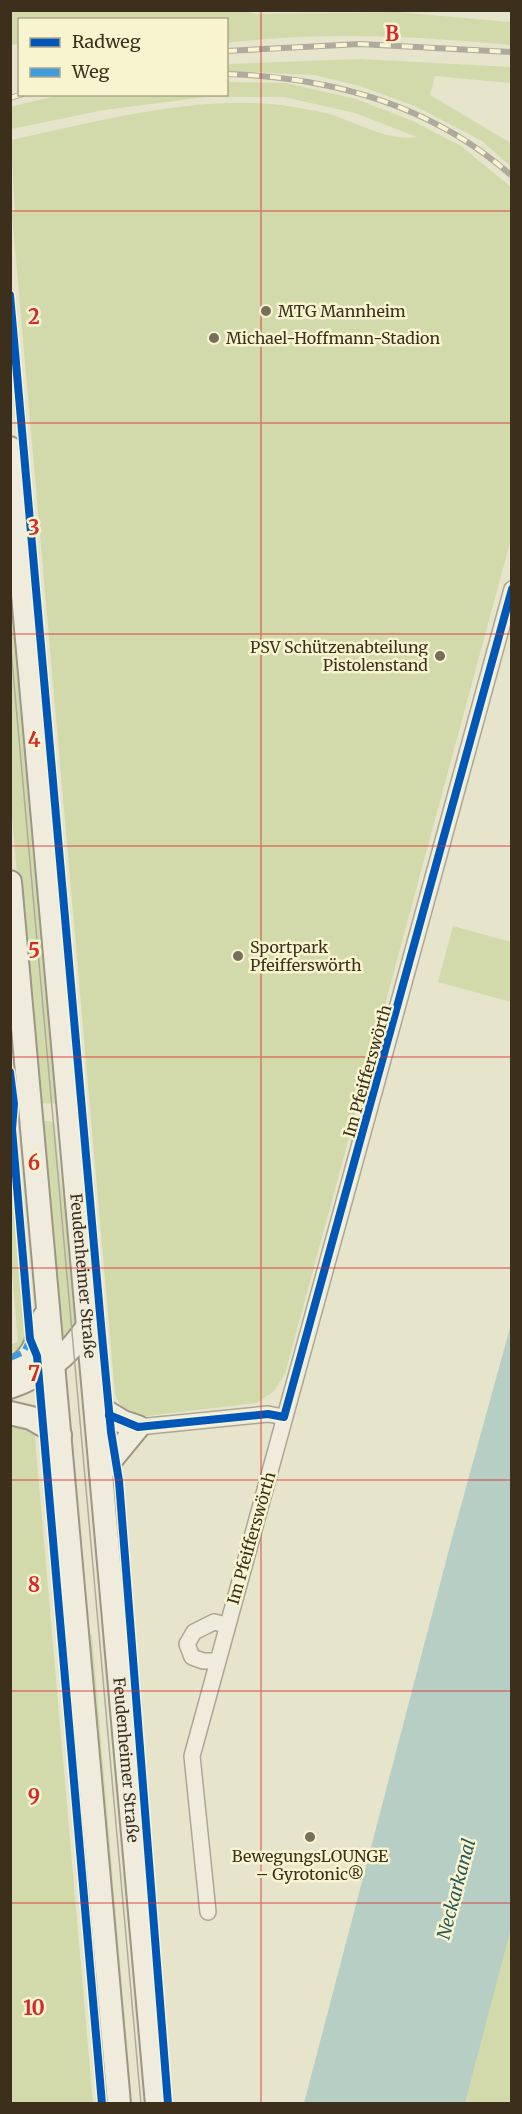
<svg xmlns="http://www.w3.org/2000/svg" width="522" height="2114" font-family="Merriweather,serif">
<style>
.green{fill:#d2daac}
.water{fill:#b7cec4}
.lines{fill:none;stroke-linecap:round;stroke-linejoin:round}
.street-casing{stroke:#aca795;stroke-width:18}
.secondary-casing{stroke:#9c9685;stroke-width:26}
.street{stroke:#efecde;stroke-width:15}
.secondary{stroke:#efecde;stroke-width:22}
.tram{stroke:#aeaa9e;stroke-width:1.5}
.rail-casing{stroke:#aeaa9e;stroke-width:6}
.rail{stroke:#f9f4d0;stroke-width:4;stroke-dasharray:11;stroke-linecap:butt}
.quiet{stroke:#3f9ddf;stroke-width:6;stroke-dasharray:12 6;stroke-linecap:butt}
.cycleway-casing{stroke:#f9f4d0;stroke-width:11}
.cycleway{stroke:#0057b8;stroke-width:8}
.grid{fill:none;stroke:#d62828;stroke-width:1.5;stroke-opacity:0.55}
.poi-dot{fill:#786f5a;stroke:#f9f4d0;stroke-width:2}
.labels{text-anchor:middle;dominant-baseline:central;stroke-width:5;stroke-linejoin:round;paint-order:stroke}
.poi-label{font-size:16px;fill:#3c301c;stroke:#f9f4d0;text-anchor:start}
.street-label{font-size:16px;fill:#3c301c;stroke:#f9f4d0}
.water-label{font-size:18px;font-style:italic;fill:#29595d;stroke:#f9f4d0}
.grid-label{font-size:20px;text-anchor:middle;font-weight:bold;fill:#d62828;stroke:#f9f4d0;stroke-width:5;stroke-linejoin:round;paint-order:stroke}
</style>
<rect width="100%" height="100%" fill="#e7e4cc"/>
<!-- green -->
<g class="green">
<path d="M11,10H247L254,14L398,12L511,22V45C418,36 320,31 227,43L226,20H20L19,44L11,45Z"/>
<polygon points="360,59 511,67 511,83 435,76 430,95 511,143 511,167 482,141 417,107 360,86 314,75 227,71 227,64"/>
<path d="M227,82L286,83L356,99L413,121L461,146L511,187V539L285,1374L274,1391L257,1403L139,1417C125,1413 120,1407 115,1394L12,214L15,212L11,140C95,122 194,95 281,105C296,107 311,110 326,113C355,121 387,142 417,137L355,113L284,97H206L104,110L11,129L10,107L60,95L226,94Z"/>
<polygon points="10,535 60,1104 37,1103 11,804"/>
<polygon points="453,926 511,942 511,1002 438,982"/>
<path d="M44,1121H50L55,1125C57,1148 59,1171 63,1194C70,1240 94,1310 60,1350L40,1126Z"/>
<polygon points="11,1178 26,1341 21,1349 11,1353 10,1345 18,1342 10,1250"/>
<polygon points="10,1423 34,1427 93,2103 11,2103"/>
<polygon points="85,1632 92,1635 132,2103 126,2103"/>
<polygon points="107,1634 148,2103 144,2103 102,1635"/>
<polygon points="511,1894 511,2103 462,2103"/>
</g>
<!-- water -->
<polygon class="water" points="511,1324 511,1928 465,2103 304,2103 451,1542"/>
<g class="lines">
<!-- street casing -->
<g class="street-casing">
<g id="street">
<polyline points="138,1427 268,1414 284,1417"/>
<polyline points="217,1661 203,1661 192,1657 187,1644 194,1632 214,1622 226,1625"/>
<polyline points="208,1912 192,1756 512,589"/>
</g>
</g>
<!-- secondary casing -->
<g class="secondary-casing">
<g id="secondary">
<path id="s1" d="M10,448L157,2104"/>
<polyline points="10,882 119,2104"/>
<path d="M10,1369C34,1361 38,1338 44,1317"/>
<path d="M10,1387C46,1374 67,1357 88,1326"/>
<polyline points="95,1405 123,1422 138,1427 101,1472"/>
<polyline points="10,1413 31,1418 60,1435"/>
</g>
</g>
<!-- street -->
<use href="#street" class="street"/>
<!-- secondary -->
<use href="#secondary" class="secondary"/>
<!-- tram -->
<polyline class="tram" points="10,638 141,2104"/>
<!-- rail casing -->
<g class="rail-casing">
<g id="rail">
<polyline points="226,51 360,44 512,52"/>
<path d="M226,74C331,77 432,105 512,176"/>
<polyline points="10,98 23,94"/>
</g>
</g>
<!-- rail -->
<use href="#rail" class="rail"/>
<!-- quiet -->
<polyline class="quiet" points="10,1358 24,1352 30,1339"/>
<!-- cycleway casing -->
<g class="cycleway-casing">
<g id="cycleway">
<polyline points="10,295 101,1325 111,1432 119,1481 168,2104"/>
<polyline points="10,1072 14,1104 12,1129 30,1339 37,1356 102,2104"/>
<polyline points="109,1415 138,1427 268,1414 284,1417 512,589"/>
</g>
</g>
<!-- cycleway -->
<use href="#cycleway" class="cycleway"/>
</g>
<!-- grid -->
<path class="grid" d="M261,10V2104M10,211H512M10,423H512M10,634H512M10,846H512M10,1057H512M10,1268H512M10,1480H512M10,1691H512M10,1903H512"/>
<!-- markers -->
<g class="poi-dot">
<circle cx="266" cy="311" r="6"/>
<circle cx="214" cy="338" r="6"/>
<circle cx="440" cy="656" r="6"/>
<circle cx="238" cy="956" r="6"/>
<circle cx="310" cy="1837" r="6"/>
</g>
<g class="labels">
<!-- poi labels -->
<g class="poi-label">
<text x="278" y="311">MTG Mannheim</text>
<text x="226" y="338">Michael-Hoffmann-Stadion</text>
<text x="428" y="647" text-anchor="end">PSV Schützenabteilung<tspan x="428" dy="18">Pistolenstand</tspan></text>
<text x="250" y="947">Sportpark<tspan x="250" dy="18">Pfeifferswörth</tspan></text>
<text x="310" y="1856" text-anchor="middle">BewegungsLOUNGE<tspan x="310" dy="18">– Gyrotonic®</tspan></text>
</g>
<!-- street labels -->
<g class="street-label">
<text transform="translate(367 1071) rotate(-74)">Im Pfeifferswörth</text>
<text stroke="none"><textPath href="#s1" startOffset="831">Feudenheimer Straße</textPath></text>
<text transform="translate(251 1538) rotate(-74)">Im Pfeifferswörth</text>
<text stroke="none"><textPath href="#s1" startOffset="1317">Feudenheimer Straße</textPath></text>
</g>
<!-- water labels -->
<g class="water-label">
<text transform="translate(456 1889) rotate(-75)">Neckarkanal</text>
</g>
</g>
<g class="grid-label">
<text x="392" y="41">B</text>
<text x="34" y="324">2</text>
<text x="34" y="535">3</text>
<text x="34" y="747">4</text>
<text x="34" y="958">5</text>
<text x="34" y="1170">6</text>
<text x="34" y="1381">7</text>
<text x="34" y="1592">8</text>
<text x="34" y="1804">9</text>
<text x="34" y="2015">10</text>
</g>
<!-- border -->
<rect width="522" height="2114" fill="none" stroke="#3c301c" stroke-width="24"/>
<!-- legend -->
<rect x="18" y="18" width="210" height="78" fill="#f9f4d0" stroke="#ada688" stroke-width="1.5"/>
<rect x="30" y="38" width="30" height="9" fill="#0057b8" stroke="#ada688" stroke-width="1.5"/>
<text x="72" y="48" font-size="18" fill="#3c301c">Radweg</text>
<rect x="30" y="68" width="30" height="9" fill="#3f9ddf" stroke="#ada688" stroke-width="1.5"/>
<text x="72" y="78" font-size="18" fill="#3c301c">Weg</text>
</svg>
